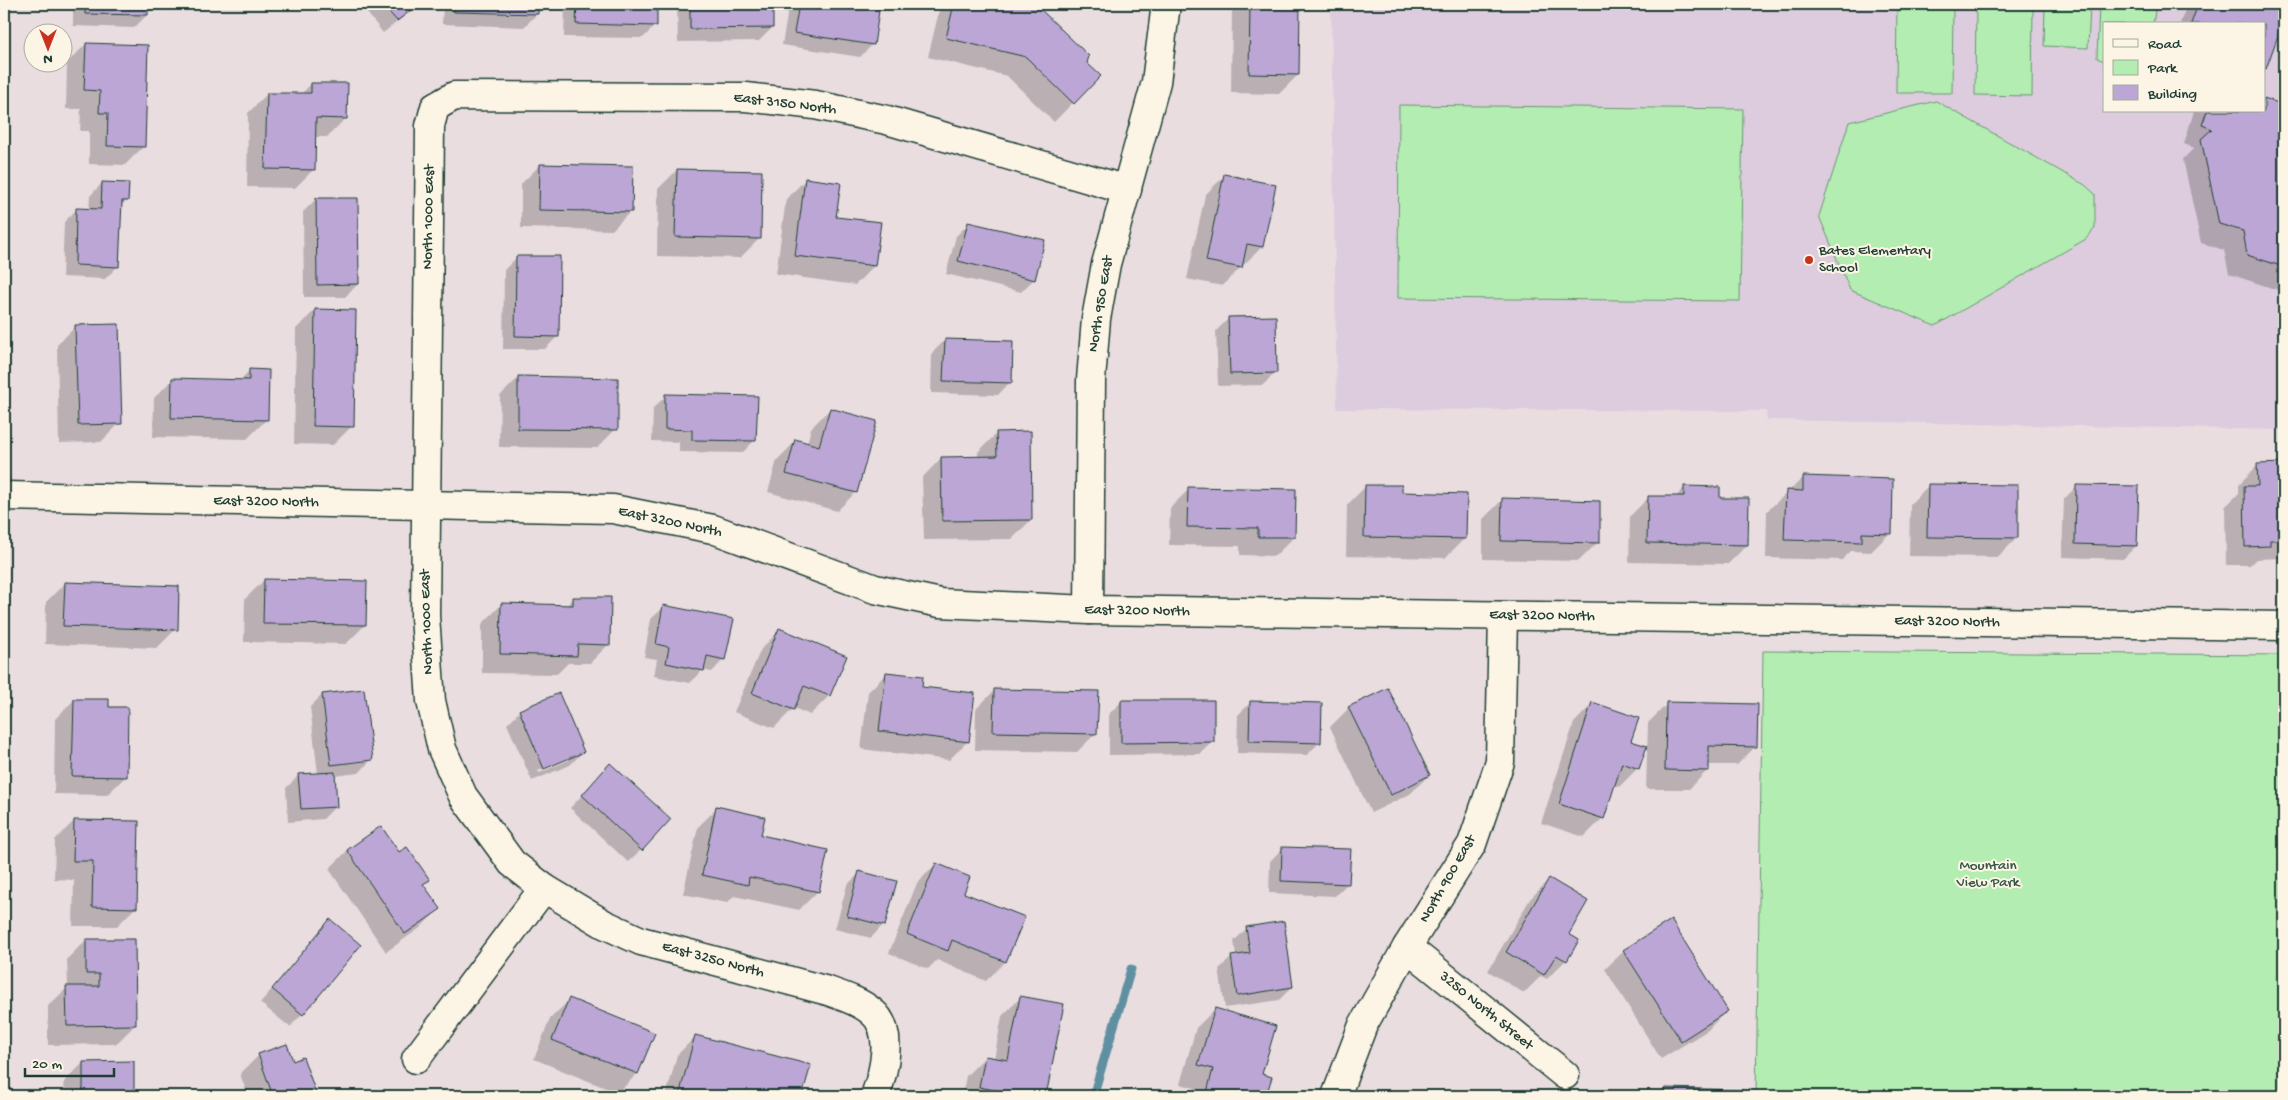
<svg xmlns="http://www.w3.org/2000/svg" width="2288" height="1100" font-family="'Gochi Hand',sans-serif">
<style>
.built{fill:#dcccdd;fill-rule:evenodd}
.green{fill:#b3edb2;stroke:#699573}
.shadow{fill:#0003;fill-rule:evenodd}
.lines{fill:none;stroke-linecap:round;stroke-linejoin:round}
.stream{stroke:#5f90a1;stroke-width:9}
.building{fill:#bca6d5;stroke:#1f3d34}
.street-casing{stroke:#1f3d34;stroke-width:31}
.street{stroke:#fcf5e5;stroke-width:28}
.poi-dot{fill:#c8321e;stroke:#fcf5e5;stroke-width:2}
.labels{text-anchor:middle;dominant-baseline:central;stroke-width:4;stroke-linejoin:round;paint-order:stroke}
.street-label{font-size:15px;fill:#1f3d34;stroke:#fcf5e5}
.poi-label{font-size:15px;fill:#1f3d34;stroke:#fcf5e5;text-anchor:start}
.park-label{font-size:15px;fill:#355747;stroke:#fcf5e5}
</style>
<rect width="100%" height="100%" fill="#e9dde0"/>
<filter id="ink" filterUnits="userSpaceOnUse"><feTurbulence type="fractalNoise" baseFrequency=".02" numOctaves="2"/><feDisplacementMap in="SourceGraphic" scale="10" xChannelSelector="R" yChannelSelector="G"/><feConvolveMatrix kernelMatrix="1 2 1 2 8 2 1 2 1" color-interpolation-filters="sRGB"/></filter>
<g filter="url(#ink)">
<!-- built -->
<path class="built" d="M1331,4H2284V430L1767,420L1766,411L1337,409ZM2104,24H2264V111H2104Z"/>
<!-- green -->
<g class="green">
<polygon points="1897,4 1953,4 1952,93 1896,93"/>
<polygon points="1976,4 2033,4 2032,96 1975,95"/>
<polygon points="2045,4 2090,4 2088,48 2044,46"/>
<polygon points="2099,4 2156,4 2153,24 2104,24 2104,61 2097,58"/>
<polygon points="1936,101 2085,185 2095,194 2095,228 2086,239 1935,326 1850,290 1819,216 1849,122"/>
<polygon points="1399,105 1743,109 1740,301 1398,298"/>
<polygon points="1763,651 2284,655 2284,1096 1756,1096"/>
</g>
<!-- shadow -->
<g class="shadow">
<polygon points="73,4 147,4 147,15 134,28 73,26"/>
<polygon points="360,4 420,4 383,33"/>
<polygon points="443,4 537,4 537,14 524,27 442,24"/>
<polygon points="565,4 656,4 656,25 643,38 564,37"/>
<polygon points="677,4 772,4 772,28 759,41 678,42"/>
<polygon points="789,4 879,4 873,44 860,57 782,45"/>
<polygon points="943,4 1024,4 1037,7 1099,76 1054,122 1007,76 928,57 940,7"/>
<polygon points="1232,4 1299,4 1298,75 1279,94 1231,93"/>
<polygon points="2187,4 2284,4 2284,27 2277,35 2265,68 2264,24 2180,24"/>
<polygon points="86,44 144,146 125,165 89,164 89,131 80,131 81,109 66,109 67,63"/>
<polygon points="311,84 346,118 327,137 314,137 314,169 295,188 247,187 248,113 267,94 301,94"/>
<polygon points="2194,111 2264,111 2284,117 2284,292 2229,274 2224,250 2201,243 2183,159 2194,148 2184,144"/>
<polygon points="540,165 631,211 612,230 521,228 521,184"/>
<polygon points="677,170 759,239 740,258 657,256 658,189"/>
<polygon points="1224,176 1262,247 1222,286 1187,279 1205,195"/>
<polygon points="805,180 874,266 855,285 776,274 786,199"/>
<polygon points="102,183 127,200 120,207 118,266 105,279 62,277 64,222 77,209 89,210 90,196"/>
<polygon points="316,199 358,284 345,297 304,297 303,212"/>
<polygon points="969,223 1034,279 1021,292 946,274 956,236"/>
<polygon points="517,257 558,336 545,349 503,349 504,270"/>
<polygon points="315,310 352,426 333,445 294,444 296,329"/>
<polygon points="1229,318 1276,372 1263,385 1218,386 1216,331"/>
<polygon points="76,326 120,423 101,442 59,443 57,345"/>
<polygon points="945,340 1010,382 998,395 931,393 932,353"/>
<polygon points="250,370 266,420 247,439 153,437 154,398 173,379 239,381"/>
<polygon points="519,377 616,429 597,448 499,447 500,396"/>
<polygon points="666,396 755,440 742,453 679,452 679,442 652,441 653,408"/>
<polygon points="830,409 856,492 837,511 768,492 777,460 796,441 807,444 811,428"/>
<polygon points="997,433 1031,520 1012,539 924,540 922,478 941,458 978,458 978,452"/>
<polygon points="2258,465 2284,489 2284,558 2256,559 2250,565 2226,565 2225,507 2239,493 2239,484"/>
<polygon points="1804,477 1890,533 1871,552 1851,551 1842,560 1766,558 1767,511"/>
<polygon points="1929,485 2017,538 1998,557 1909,556 1910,504"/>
<polygon points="1366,486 1401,494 1464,539 1445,558 1346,556 1347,505"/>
<polygon points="2077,486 2136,546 2123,559 2062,557 2064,499"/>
<polygon points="1684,488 1719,499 1747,545 1728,564 1629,562 1630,516 1649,497 1675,498"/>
<polygon points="1189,489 1294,537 1275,556 1240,555 1240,546 1169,545 1170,508"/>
<polygon points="1502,500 1598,542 1579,561 1483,559 1483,519"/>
<polygon points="264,580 365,625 346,644 244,642 245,599"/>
<polygon points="65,583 176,629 157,648 45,644 46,602"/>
<polygon points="574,598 609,644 590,663 568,663 557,674 482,673 482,624 501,605 566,606"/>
<polygon points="664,607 724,659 712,672 703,670 690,683 654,676 657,659 644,657 651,619"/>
<polygon points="780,630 845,657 829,696 810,715 794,708 774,728 734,712 761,649"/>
<polygon points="887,673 920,688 968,741 949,760 861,749 868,692"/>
<polygon points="995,690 1096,733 1077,752 975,750 976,709"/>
<polygon points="322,695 371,760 359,773 334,776 336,806 323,819 288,822 286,788 299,775 318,774 310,707"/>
<polygon points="74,700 126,776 107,795 54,794 55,719"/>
<polygon points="1121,702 1213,741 1200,754 1109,755 1109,714"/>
<polygon points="1251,702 1320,742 1307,755 1237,753 1238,715"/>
<polygon points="1592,704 1630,741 1638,768 1619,787 1614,785 1603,818 1584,837 1541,823 1574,723"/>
<polygon points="1667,704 1756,746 1737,765 1708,765 1708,770 1689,789 1646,789 1648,723"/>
<polygon points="1349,708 1429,775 1410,794 1371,813 1330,727"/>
<path d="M520,711L583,752L570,765L532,781L507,724ZM569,757V760L539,773L538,771Z"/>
<polygon points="598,778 641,850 628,862 570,808"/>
<polygon points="717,808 760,836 818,891 799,910 734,896 727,903 683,894 698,827"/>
<polygon points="74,821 136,907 117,926 73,926 74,880 54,879 55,840"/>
<polygon points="1283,848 1348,883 1335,896 1269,893 1270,861"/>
<polygon points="348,850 399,854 428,880 423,885 439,909 420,928 386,952 329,869"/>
<polygon points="936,864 962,893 1023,918 1005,962 986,981 937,960 928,969 889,953 917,883"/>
<polygon points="860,873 883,925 871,938 835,929 847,885"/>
<polygon points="1549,880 1567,934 1566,960 1547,979 1541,976 1524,993 1488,971 1530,899"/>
<polygon points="330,921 302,1014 290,1027 260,1003"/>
<polygon points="1247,928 1292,987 1279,1000 1225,1008 1219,969 1232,957 1236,956 1234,941"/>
<polygon points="86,940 135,1025 116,1044 48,1045 48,1006 68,987 67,959"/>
<polygon points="1624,951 1726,1011 1708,1030 1661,1059 1605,969"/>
<polygon points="1021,997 1062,1005 1045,1096 962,1096 966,1076 985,1057 994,1059 1002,1016"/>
<polygon points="569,1000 654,1033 637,1074 618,1093 534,1059 550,1019"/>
<polygon points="1215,1009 1260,1075 1270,1078 1265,1096 1193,1096 1195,1088 1180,1084 1196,1028"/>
<polygon points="696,1036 809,1066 801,1096 666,1096 677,1055"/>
<polygon points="259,1055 292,1062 302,1058 316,1096 248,1096 240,1074"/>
<polygon points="132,1062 133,1096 65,1096 64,1082 83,1063"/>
<polygon points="1665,1090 1740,1091 1740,1096 1658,1096"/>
</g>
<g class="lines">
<!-- stream -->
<polyline class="stream" points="1093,1096 1131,969"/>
</g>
<!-- building -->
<g class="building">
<polygon points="85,4 148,4 148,15 85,14"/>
<polygon points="382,4 419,4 397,21"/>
<polygon points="454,4 538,4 538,14 454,12"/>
<polygon points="577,4 657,4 657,26 576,24"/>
<polygon points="690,4 773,4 773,28 690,29"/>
<polygon points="799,4 880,4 874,45 794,33"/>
<polygon points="954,4 1037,6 1089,56 1087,63 1101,76 1074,104 1026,57 946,38"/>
<polygon points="1250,4 1300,4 1299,75 1249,74"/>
<polygon points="2198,4 2284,4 2284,24 2281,27 2266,69 2264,68 2264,24 2191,24"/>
<polygon points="86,43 148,45 145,147 107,146 108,113 99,113 100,91 84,90"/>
<polygon points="311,83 348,83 347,119 316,118 315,170 265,169 267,93 311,93"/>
<polygon points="2264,98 2281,104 2284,115 2284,267 2247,255 2243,231 2219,224 2201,139 2212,129 2202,125 2207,111 2264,111"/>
<polygon points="540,164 633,166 632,212 539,210"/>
<polygon points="677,169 762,171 761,239 675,237"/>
<polygon points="1224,174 1276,185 1263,247 1247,244 1242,268 1206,261"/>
<polygon points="805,178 841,183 836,217 881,222 875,266 795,256"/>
<polygon points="102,182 129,183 128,201 122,201 119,267 75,265 76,208 101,209"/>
<polygon points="316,198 358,198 359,284 317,285"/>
<polygon points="968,222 1045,240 1035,280 958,261"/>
<polygon points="516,256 560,256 559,337 515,336"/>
<polygon points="315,309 356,310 354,427 313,426"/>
<polygon points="1276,316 1277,373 1230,374 1228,317"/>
<polygon points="119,324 122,424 78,425 75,325"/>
<polygon points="945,339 1013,341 1012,383 943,381"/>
<polygon points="249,369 269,370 268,420 171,418 172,378 249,380"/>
<polygon points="518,376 618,378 618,430 518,429"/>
<polygon points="665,394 758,396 756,441 692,440 692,430 665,429"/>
<polygon points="830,408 877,421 857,493 786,474 795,439 819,446"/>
<polygon points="1031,431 1032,520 942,521 941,457 997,456 996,432"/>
<polygon points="2284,463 2284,540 2270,540 2270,546 2245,547 2244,486 2258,486 2257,464"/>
<polygon points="1803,476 1893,479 1892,534 1862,533 1862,542 1784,540 1786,490 1803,491"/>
<polygon points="1928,484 2018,485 2018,538 1927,537"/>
<polygon points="1365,485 1402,485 1402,492 1467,494 1466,539 1364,537"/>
<polygon points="2076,485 2139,486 2137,546 2075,544"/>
<polygon points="1684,486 1720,487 1720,498 1749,498 1748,545 1647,543 1648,496 1684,496"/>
<polygon points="1188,487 1296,489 1295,537 1258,537 1258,528 1187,527"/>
<polygon points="1502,498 1600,501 1600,543 1501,541"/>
<polygon points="264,579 367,581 366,625 263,624"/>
<polygon points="65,582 179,586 178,630 63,626"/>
<polygon points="573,597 611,597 610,645 578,644 577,656 500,654 501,603 573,605"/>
<polygon points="663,605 734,619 725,660 707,656 704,671 666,663 669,647 656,644"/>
<polygon points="779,628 847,656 830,696 804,686 794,710 752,693"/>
<polygon points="886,672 923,676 922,687 975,693 969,742 879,731"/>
<polygon points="1388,688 1430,775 1391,795 1348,707"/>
<polygon points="364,689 373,760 331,765 322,694"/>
<polygon points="994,689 1099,691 1097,734 993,732"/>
<polygon points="559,693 584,752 544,769 519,710"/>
<polygon points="74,699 109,699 109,707 128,707 127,777 72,776"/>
<polygon points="1121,700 1214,700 1214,742 1121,743"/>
<polygon points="1250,701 1322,703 1321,743 1249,741"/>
<polygon points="1592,702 1639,718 1631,741 1647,746 1639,769 1622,763 1604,819 1559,804"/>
<polygon points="1666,702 1758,704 1757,747 1709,746 1709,771 1665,770"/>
<polygon points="610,763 671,819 642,851 582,795"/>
<polygon points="335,772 337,807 301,809 298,774"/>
<polygon points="716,806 765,817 761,835 828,850 819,892 749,877 748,885 702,875"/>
<polygon points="74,820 139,821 137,908 92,907 93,861 73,861"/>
<polygon points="381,826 399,852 407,847 430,880 423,884 441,909 405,934 347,850"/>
<polygon points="1282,847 1351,849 1349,884 1281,881"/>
<polygon points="936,863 970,877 964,893 1025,917 1006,962 952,940 948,951 907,934"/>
<polygon points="859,871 897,881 885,926 847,916"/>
<polygon points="1549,878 1588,901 1569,934 1579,940 1567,961 1556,955 1544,975 1506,952"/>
<polygon points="330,919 361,945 303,1015 272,989"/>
<polygon points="1671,920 1728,1011 1681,1041 1623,950"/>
<polygon points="1284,921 1293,987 1237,996 1231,956 1250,953 1246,927"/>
<polygon points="86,939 135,939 136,1025 67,1026 66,986 99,986 99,974 86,974"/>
<polygon points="1020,996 1064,1004 1046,1096 1025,1096 979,1087 985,1056 1008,1060"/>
<polygon points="569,998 655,1033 638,1074 552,1040"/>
<polygon points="1215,1008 1276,1026 1262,1074 1272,1077 1266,1096 1222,1096 1207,1092 1213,1069 1198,1065"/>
<polygon points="695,1035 811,1065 802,1096 679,1096"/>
<polygon points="287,1044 293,1061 303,1057 317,1096 273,1096 258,1054"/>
<polygon points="134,1061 134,1096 83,1096 83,1062"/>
<polygon points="1665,1088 1742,1090 1741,1096 1664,1096"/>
</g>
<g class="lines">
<!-- street casing -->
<g class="street-casing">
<g id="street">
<polyline points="4,496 613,509 713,529 875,589 940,603 1089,610 2284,626"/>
<polyline points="1089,610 1091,380 1096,319 1106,264 1156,82 1166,4"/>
<polyline points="1407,947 1565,1075"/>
<polyline points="416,1059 544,888"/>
<path d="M875,1096C884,1072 895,1029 871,1011C859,1001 842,996 828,991L641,941L604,924L544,888L512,863L463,796L442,749L431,701L425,616L430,126L435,107L454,96L746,97L815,105L887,120L1127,190"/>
<polyline points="1336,1096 1363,1025 1407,947 1472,844 1500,762 1503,616"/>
</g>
</g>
<!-- street -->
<use href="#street" class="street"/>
</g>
</g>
<!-- markers -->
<circle class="poi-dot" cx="1809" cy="260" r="5"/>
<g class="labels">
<!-- street labels -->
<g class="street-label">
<text transform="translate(785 104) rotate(7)">East 3150 North</text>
<text transform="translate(429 217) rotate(-89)">North 1000 East</text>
<text transform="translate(1101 304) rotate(-81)">North 950 East</text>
<text transform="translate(266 502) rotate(1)">East 3200 North</text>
<text transform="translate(670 522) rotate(12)">East 3200 North</text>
<text transform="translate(1137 611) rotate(1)">East 3200 North</text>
<text transform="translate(1542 616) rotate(1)">East 3200 North</text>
<text transform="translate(427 622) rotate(-92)">North 1000 East</text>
<text transform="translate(1947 622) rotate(1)">East 3200 North</text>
<text transform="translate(1448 879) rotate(-60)">North 900 East</text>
<text transform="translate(713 960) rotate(15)">East 3250 North</text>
<text transform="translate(1486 1011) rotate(39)">3250 North Street</text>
</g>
<!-- poi labels -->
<g class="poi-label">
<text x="1819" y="251">Bates Elementary<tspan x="1819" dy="17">School</tspan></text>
</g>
<!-- park labels -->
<g class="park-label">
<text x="1988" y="866">Mountain<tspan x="1988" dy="17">View Park</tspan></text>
</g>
</g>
<!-- margin -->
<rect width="2288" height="1100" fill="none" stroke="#fcf5e5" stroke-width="20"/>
<rect x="10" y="10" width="2268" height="1080" fill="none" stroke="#1f3d34" stroke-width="2" filter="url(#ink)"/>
<!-- legend -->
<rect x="2103" y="22" width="162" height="90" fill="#fcf5e5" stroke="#a4ab9e"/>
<rect x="2113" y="39" width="25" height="8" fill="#fcf5e5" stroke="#a4ab9e"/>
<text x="2148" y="48" font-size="15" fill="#1f3d34">Road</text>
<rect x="2113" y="60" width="25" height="15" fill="#b3edb2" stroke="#a4ab9e"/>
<text x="2148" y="72" font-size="15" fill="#1f3d34">Park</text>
<rect x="2113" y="85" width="25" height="15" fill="#bca6d5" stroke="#a4ab9e"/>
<text x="2148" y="98" font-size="15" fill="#1f3d34">Building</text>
<!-- north arrow -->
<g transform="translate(48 48) rotate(180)"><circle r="24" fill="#fcf5e5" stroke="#a4ab9e"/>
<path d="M0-4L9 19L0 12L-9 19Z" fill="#c8321e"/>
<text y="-8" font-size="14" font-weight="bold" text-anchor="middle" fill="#1f3d34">N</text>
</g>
<!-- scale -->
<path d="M25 1068v8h89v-8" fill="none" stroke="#1f3d34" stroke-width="2.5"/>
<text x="32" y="1068" font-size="15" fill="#1f3d34" stroke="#fcf5e5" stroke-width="4" paint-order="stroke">20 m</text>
</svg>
